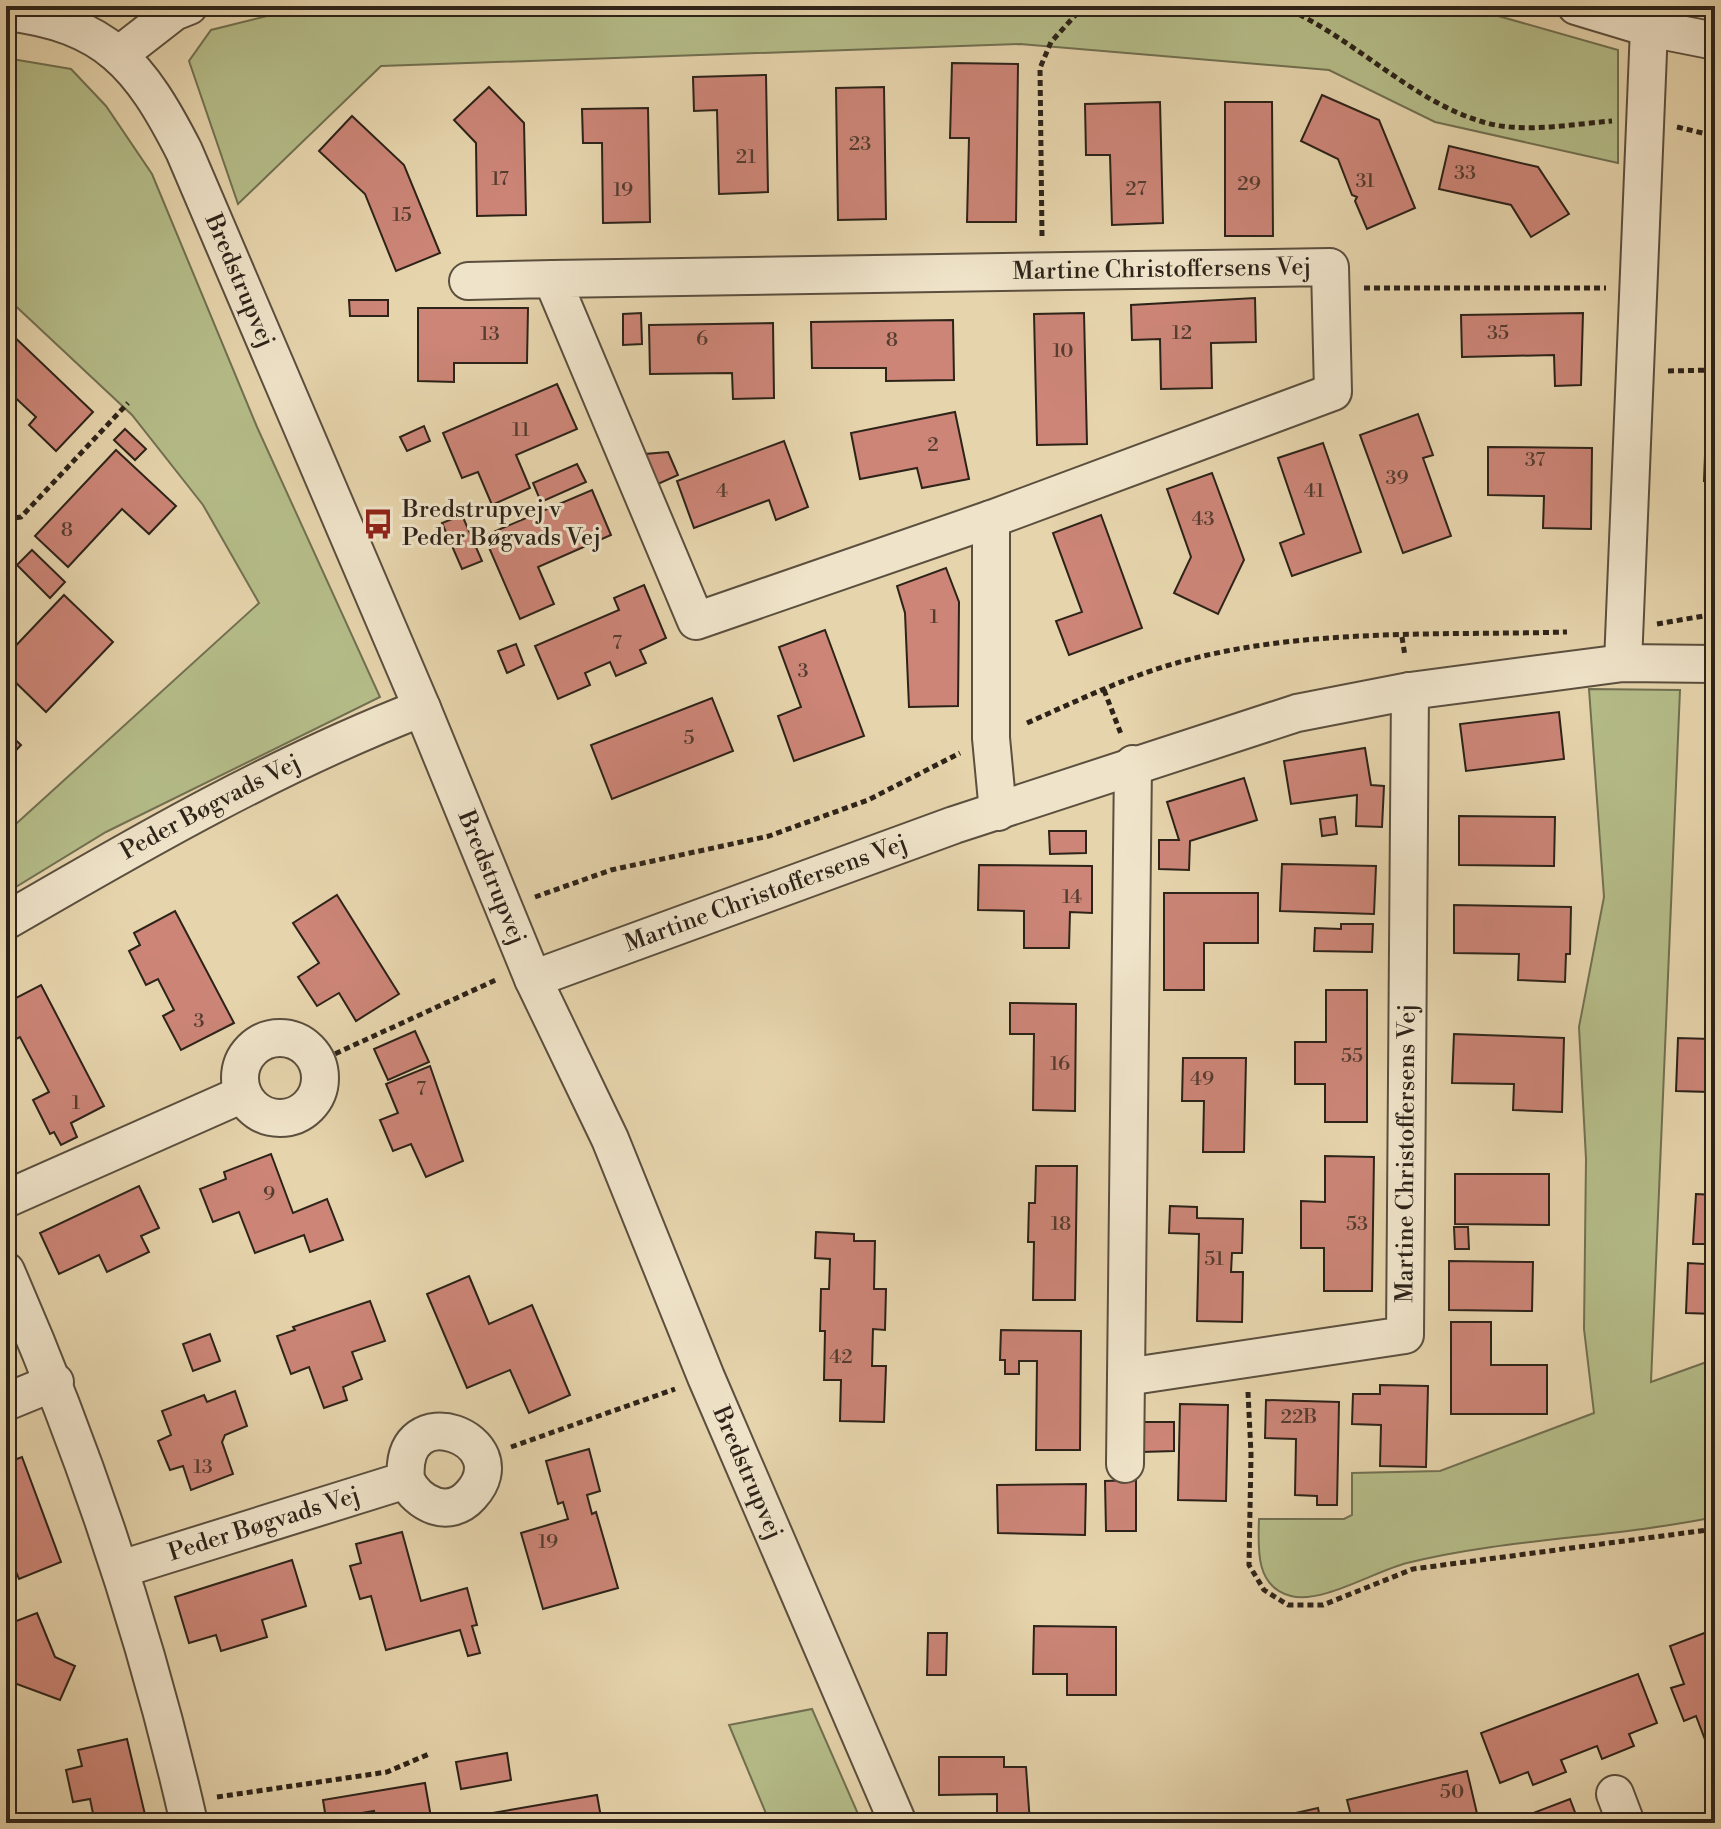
<svg xmlns="http://www.w3.org/2000/svg" width="1721" height="1829" font-family="'Libre Bodoni',serif">
<style>
.green{fill:#b5bd89;stroke:#717051;stroke-width:2}
.building{fill:#cc8577;stroke:#2d2319;stroke-width:2}
.lines{fill:none;stroke-linecap:round;stroke-linejoin:round}
.minor-casing{stroke:#5b4f3e;stroke-width:40}
.path{stroke:#2d2319;stroke-width:5;stroke-dasharray:6 4;stroke-linecap:butt}
.minor{stroke:#efe3c9;stroke-width:36}
.labels{text-anchor:middle;dominant-baseline:central;stroke-width:6;stroke-linejoin:round;paint-order:stroke}
.number-label{font-size:20px;fill:#553c30}
.street-label{font-size:24px;fill:#2d2319;stroke:#efe3c9}
.poi-label{font-size:24px;fill:#2d2319;stroke:#efe3c9;text-anchor:start}
</style>
<rect width="100%" height="100%" fill="#e6d4ac"/>
<filter id="stains"><feTurbulence type="fractalNoise" baseFrequency=".0025" numOctaves="4"/><feColorMatrix values="0 0 0 0 .2 0 0 0 0 .09 0 0 0 0 .02 0 0 0 .5 -.17"/></filter>
<radialGradient id="worn" r=".72"><stop offset=".6" stop-color="#630" stop-opacity="0"/><stop offset="1" stop-color="#630" stop-opacity=".3"/></radialGradient>
<!-- green -->
<g class="green">
<polygon points="307,6 1463,6 1618,50 1618,163 1435,122 1329,70 1020,44 381,66 238,204 189,61 211,30"/>
<polygon points="6,58 71,69 106,106 152,174 257,427 380,697 106,832 6,893 6,833 259,603 203,505 132,415 6,297"/>
<path d="M1589,689L1680,690L1651,1382L1715,1359V1517C1613,1538 1508,1538 1407,1563C1375,1571 1322,1604 1291,1596C1255,1587 1258,1548 1259,1519H1344L1352,1515V1473L1440,1471L1594,1413L1584,1329L1586,1159L1579,1027L1604,897Z"/>
<polygon points="812,1709 862,1823 770,1823 729,1725"/>
</g>
<!-- building -->
<g class="building">
<polygon points="952,63 1018,64 1016,222 967,222 969,138 950,138"/>
<polygon points="766,75 768,192 719,194 717,110 694,111 693,77"/>
<polygon points="489,87 524,123 526,215 477,216 476,143 454,120"/>
<polygon points="884,87 886,219 838,220 836,88"/>
<polygon points="1322,95 1379,120 1415,208 1367,229 1355,201 1357,197 1352,195 1338,159 1301,141"/>
<polygon points="1160,102 1163,223 1112,225 1110,155 1086,155 1085,104"/>
<polygon points="1225,102 1272,102 1273,236 1225,236"/>
<polygon points="648,108 650,222 603,223 602,143 583,143 582,109"/>
<polygon points="352,116 404,165 440,253 396,271 365,194 319,151"/>
<polygon points="1449,146 1538,167 1569,214 1531,237 1511,205 1439,189"/>
<polygon points="1255,298 1256,342 1211,343 1212,388 1161,389 1160,339 1132,340 1131,305"/>
<polygon points="349,300 388,300 388,316 350,316"/>
<polygon points="418,308 528,308 527,363 454,363 454,382 418,381"/>
<polygon points="641,313 642,344 623,345 623,314"/>
<polygon points="1084,313 1087,444 1037,445 1034,314"/>
<polygon points="1583,313 1581,385 1555,386 1554,355 1462,357 1461,315"/>
<polygon points="953,320 954,380 886,381 886,368 812,368 811,322"/>
<polygon points="773,323 774,398 733,399 732,373 650,374 649,325"/>
<polygon points="6,329 93,412 56,451 29,425 36,417 6,389"/>
<polygon points="557,384 577,429 516,455 530,488 492,505 478,472 462,478 443,433"/>
<polygon points="955,412 969,479 922,488 917,468 860,479 851,433"/>
<polygon points="1418,414 1433,455 1423,458 1451,536 1403,553 1360,435"/>
<polygon points="424,426 430,441 407,451 400,437"/>
<polygon points="125,429 146,449 135,460 114,440"/>
<polygon points="1706,430 1715,430 1715,482 1704,481"/>
<polygon points="784,441 808,507 776,520 769,500 694,528 677,481"/>
<polygon points="1323,443 1361,552 1292,576 1280,543 1304,534 1278,458"/>
<polygon points="1488,447 1592,448 1591,529 1543,528 1544,496 1488,495"/>
<polygon points="116,450 176,506 149,534 122,509 68,567 35,536"/>
<polygon points="668,452 678,475 658,484 645,454"/>
<polygon points="577,464 586,482 541,502 533,483"/>
<polygon points="1212,473 1244,560 1218,614 1174,593 1191,557 1167,489"/>
<polygon points="592,490 611,535 538,567 554,604 520,619 484,536"/>
<polygon points="462,515 482,561 462,569 442,523"/>
<polygon points="1101,515 1142,628 1069,655 1056,621 1082,612 1053,533"/>
<polygon points="32,550 65,582 50,598 17,565"/>
<polygon points="946,568 959,602 958,706 909,707 905,613 897,586"/>
<polygon points="644,585 666,638 640,650 646,663 616,676 610,662 585,673 590,685 558,699 535,646 619,610 614,598"/>
<polygon points="64,595 113,642 46,712 6,673 6,656"/>
<polygon points="825,630 864,736 794,761 778,716 801,707 779,647"/>
<polygon points="516,644 524,665 507,673 498,651"/>
<polygon points="712,698 733,751 612,799 591,745"/>
<polygon points="1559,712 1564,759 1466,771 1460,724"/>
<polygon points="6,731 21,745 6,761"/>
<polygon points="1365,748 1371,785 1384,786 1382,827 1356,826 1357,795 1291,804 1284,761"/>
<polygon points="1244,778 1257,820 1190,841 1189,870 1159,869 1159,840 1179,840 1167,802"/>
<polygon points="1459,816 1555,817 1554,866 1459,865"/>
<polygon points="1335,817 1337,834 1322,836 1320,819"/>
<polygon points="1049,831 1086,831 1086,853 1050,854"/>
<polygon points="1282,864 1376,866 1374,914 1280,911"/>
<polygon points="979,865 1092,866 1092,913 1070,912 1069,948 1024,948 1024,911 978,910"/>
<polygon points="1164,893 1258,893 1258,943 1204,943 1204,990 1164,990"/>
<polygon points="337,895 399,994 356,1021 339,993 317,1006 298,977 319,963 293,923"/>
<polygon points="1454,905 1571,907 1570,954 1566,954 1565,982 1518,980 1519,954 1454,953"/>
<polygon points="175,911 234,1023 181,1050 163,1016 174,1010 158,979 146,985 129,951 140,945 134,933"/>
<polygon points="1341,924 1373,924 1372,952 1314,951 1315,928 1341,929"/>
<polygon points="41,985 104,1106 71,1123 77,1137 61,1145 54,1132 50,1134 33,1100 49,1092 20,1037 6,1044 6,1003"/>
<polygon points="1326,990 1367,990 1367,1122 1325,1122 1325,1084 1295,1084 1295,1042 1326,1042"/>
<polygon points="1010,1003 1076,1004 1075,1111 1033,1110 1034,1034 1010,1034"/>
<polygon points="1711,1030 1715,1030 1715,1153 1707,1153 1709,1092 1676,1091 1678,1038 1711,1039"/>
<polygon points="415,1031 429,1062 388,1080 374,1049"/>
<polygon points="1454,1034 1564,1038 1562,1112 1513,1110 1514,1084 1452,1083"/>
<polygon points="1183,1058 1246,1058 1244,1152 1203,1152 1204,1101 1182,1101"/>
<polygon points="430,1066 463,1161 426,1177 411,1144 393,1151 380,1120 398,1113 386,1084"/>
<polygon points="271,1154 293,1213 327,1199 343,1240 310,1252 304,1235 255,1253 239,1212 213,1222 200,1189 226,1179 224,1172"/>
<polygon points="1325,1156 1374,1157 1372,1291 1324,1291 1324,1248 1301,1248 1301,1201 1325,1202"/>
<polygon points="1036,1166 1077,1166 1075,1300 1033,1300 1034,1242 1028,1242 1029,1203 1035,1203"/>
<polygon points="1455,1174 1549,1174 1549,1225 1455,1224"/>
<polygon points="139,1186 159,1228 141,1236 149,1252 107,1272 99,1255 59,1274 40,1233"/>
<polygon points="1696,1194 1715,1195 1715,1314 1686,1313 1688,1263 1705,1264 1706,1244 1693,1244"/>
<polygon points="1170,1206 1197,1207 1197,1218 1243,1219 1242,1253 1232,1253 1231,1272 1243,1272 1242,1322 1197,1321 1199,1234 1169,1233"/>
<polygon points="1454,1227 1468,1227 1469,1249 1455,1249"/>
<polygon points="816,1232 854,1234 854,1241 875,1241 874,1289 886,1289 885,1330 873,1329 872,1366 886,1366 884,1422 840,1421 841,1380 824,1380 825,1331 820,1331 821,1289 829,1289 830,1259 815,1258"/>
<polygon points="1449,1261 1533,1262 1532,1311 1449,1310"/>
<polygon points="469,1276 489,1324 532,1305 570,1395 529,1413 510,1370 467,1388 427,1294"/>
<polygon points="370,1301 385,1341 352,1352 362,1379 343,1387 347,1400 324,1408 309,1367 291,1374 277,1336 295,1330 293,1327"/>
<polygon points="1451,1322 1491,1322 1491,1365 1547,1365 1547,1414 1451,1414"/>
<polygon points="1001,1330 1081,1331 1080,1450 1036,1450 1037,1361 1019,1361 1019,1374 1005,1374 1005,1360 1000,1360"/>
<polygon points="210,1334 220,1361 193,1371 183,1344"/>
<polygon points="1380,1385 1428,1386 1426,1467 1380,1466 1381,1425 1352,1424 1353,1394 1380,1394"/>
<polygon points="235,1391 247,1426 225,1435 222,1442 233,1474 191,1490 183,1466 170,1470 158,1441 171,1435 162,1411 204,1395 207,1402"/>
<polygon points="1266,1400 1339,1402 1337,1505 1317,1505 1317,1496 1295,1495 1296,1439 1265,1438"/>
<polygon points="1180,1404 1228,1405 1226,1501 1178,1500"/>
<polygon points="1142,1422 1174,1422 1174,1451 1142,1452"/>
<polygon points="589,1449 600,1491 587,1495 592,1514 596,1512 618,1588 543,1609 521,1533 568,1519 563,1502 558,1504 546,1461"/>
<polygon points="22,1457 61,1562 19,1579 6,1548 6,1463"/>
<polygon points="1136,1480 1136,1531 1106,1531 1105,1481"/>
<polygon points="1086,1484 1085,1535 998,1533 997,1485"/>
<polygon points="402,1532 421,1601 467,1588 477,1625 472,1626 480,1653 468,1656 460,1630 386,1650 371,1596 360,1599 350,1566 361,1563 356,1544"/>
<polygon points="292,1560 306,1606 262,1620 267,1637 221,1651 216,1635 189,1643 175,1597"/>
<polygon points="37,1613 55,1657 75,1666 60,1700 6,1680 6,1625"/>
<polygon points="1034,1626 1116,1627 1116,1695 1067,1695 1067,1674 1033,1674"/>
<polygon points="1715,1629 1715,1766 1696,1716 1684,1721 1671,1688 1684,1684 1670,1646"/>
<polygon points="928,1633 947,1633 946,1675 927,1675"/>
<polygon points="1638,1674 1657,1723 1629,1734 1634,1746 1602,1759 1597,1746 1561,1760 1566,1772 1533,1785 1528,1772 1500,1783 1481,1733"/>
<polygon points="127,1739 147,1823 95,1823 90,1799 73,1802 66,1770 82,1766 78,1750"/>
<polygon points="507,1753 511,1780 461,1789 456,1762"/>
<polygon points="939,1757 1004,1757 1004,1767 1026,1767 1030,1823 997,1823 997,1794 939,1795"/>
<polygon points="1467,1771 1479,1822 1353,1823 1347,1800"/>
<polygon points="425,1783 432,1823 376,1823 374,1811 326,1819 323,1800"/>
<polygon points="597,1795 602,1823 434,1823"/>
<polygon points="1570,1799 1579,1823 1522,1823 1520,1818"/>
<polygon points="1318,1808 1321,1823 1280,1823 1278,1817"/>
</g>
<g class="lines">
<!-- minor casing -->
<g class="minor-casing">
<g id="minor">
<polyline points="1576,6 1649,28 1715,41"/>
<path id="s1" d="M6,12C107,24 140,65 184,151L422,708L533,979L610,1139L706,1377L898,1823"/>
<polyline points="120,54 174,12 189,6"/>
<path id="s2" d="M468,281L552,279L1330,267L1333,392L991,519L696,621L552,279"/>
<polyline points="991,519 991,738 998,812"/>
<polyline points="1623,663 1649,28"/>
<path id="s3" d="M6,921C140,843 277,764 422,708"/>
<path id="s4" d="M533,979L954,825L1297,713L1410,691L1623,663L1715,664"/>
<circle cx="280" cy="1078" r="40"/>
<polyline points="6,1199 243,1094"/>
<path d="M6,1271C84,1449 146,1633 189,1823"/>
<path id="s5" d="M1126,1377L1405,1335L1410,691"/>
<polyline points="6,1402 55,1382"/>
<polyline points="1125,1464 1133,764"/>
<path id="s6" d="M121,1569L406,1480C398,1392 521,1440 471,1495C449,1520 418,1504 406,1480"/>
<polyline points="1615,1794 1626,1823"/>
</g>
</g>
<!-- path -->
<g class="path">
<path d="M1281,6C1352,36 1411,101 1483,122C1523,134 1572,124 1612,121"/>
<polyline points="1677,127 1715,136"/>
<polyline points="1042,236 1040,68 1051,42 1080,10 1091,6"/>
<polyline points="1364,288 1606,288"/>
<polyline points="1668,371 1715,370"/>
<polyline points="6,519 21,517 128,403"/>
<polyline points="1657,624 1715,614"/>
<polyline points="1402,637 1405,656"/>
<polyline points="1104,690 1121,734"/>
<path d="M1027,723C1066,706 1105,687 1145,673C1277,626 1429,636 1567,632"/>
<polyline points="535,897 611,870 769,836 868,800 960,753"/>
<polyline points="317,1062 498,979"/>
<polyline points="1248,1392 1251,1454 1249,1565 1264,1590 1288,1605 1323,1605 1413,1569 1715,1529"/>
<polyline points="511,1447 675,1389"/>
<polyline points="217,1797 387,1772 429,1754"/>
</g>
<!-- minor -->
<use href="#minor" class="minor"/>
</g>
<!-- icons -->
<defs>
<g id="bus-bare" transform="scale(2.4)"><path d="M-5-6H5V4H4V6H2V4H-2V6H-4V4H-5ZM-3.5-4V0h7V-4ZM-3.5 1.2v1.5H-2V1.2ZM2 1.2v1.5H3.5V1.2Z" fill="#8f2418" stroke="#efe3c9" stroke-width="2.5" paint-order="stroke"/></g>
</defs>
<g fill-rule="evenodd">
<use href="#bus-bare" x="378" y="524"/>
</g>
<g class="labels">
<!-- number labels -->
<g class="number-label">
<text x="860" y="144">23</text>
<text x="746" y="157">21</text>
<text x="1465" y="173">33</text>
<text x="500" y="179">17</text>
<text x="1365" y="181">31</text>
<text x="1249" y="184">29</text>
<text x="1136" y="189">27</text>
<text x="623" y="190">19</text>
<text x="402" y="215">15</text>
<text x="1182" y="333">12</text>
<text x="1498" y="333">35</text>
<text x="490" y="334">13</text>
<text x="702" y="339">6</text>
<text x="892" y="340">8</text>
<text x="1063" y="351">10</text>
<text x="521" y="430">11</text>
<text x="933" y="445">2</text>
<text x="1535" y="460">37</text>
<text x="1397" y="478">39</text>
<text x="722" y="491">4</text>
<text x="1314" y="491">41</text>
<text x="1203" y="519">43</text>
<text x="67" y="530">8</text>
<text x="934" y="617">1</text>
<text x="617" y="643">7</text>
<text x="803" y="671">3</text>
<text x="689" y="738">5</text>
<text x="1072" y="897">14</text>
<text x="199" y="1021">3</text>
<text x="1352" y="1056">55</text>
<text x="1060" y="1064">16</text>
<text x="1202" y="1079">49</text>
<text x="421" y="1089">7</text>
<text x="76" y="1103">1</text>
<text x="269" y="1194">9</text>
<text x="1061" y="1224">18</text>
<text x="1357" y="1224">53</text>
<text x="1214" y="1259">51</text>
<text x="841" y="1357">42</text>
<text x="1299" y="1417">22B</text>
<text x="203" y="1467">13</text>
<text x="548" y="1542">19</text>
<text x="1452" y="1792">50</text>
</g>
<!-- street labels -->
<g class="street-label">
<text stroke="none"><textPath href="#s2" startOffset="694">Martine Christoffersens Vej</textPath></text>
<text stroke="none"><textPath href="#s1" startOffset="380">Bredstrupvej</textPath></text>
<text stroke="none"><textPath href="#s3" startOffset="234">Peder Bøgvads Vej</textPath></text>
<text stroke="none"><textPath href="#s1" startOffset="1028">Bredstrupvej</textPath></text>
<text stroke="none"><textPath href="#s4" startOffset="248">Martine Christoffersens Vej</textPath></text>
<text stroke="none"><textPath href="#s5" startOffset="464">Martine Christoffersens Vej</textPath></text>
<text stroke="none"><textPath href="#s1" startOffset="1676">Bredstrupvej</textPath></text>
<text stroke="none"><textPath href="#s6" startOffset="150">Peder Bøgvads Vej</textPath></text>
</g>
<!-- poi labels -->
<g class="poi-label">
<text x="402" y="510">Bredstrupvej v<tspan x="402" dy="28">Peder Bøgvads Vej</tspan></text>
</g>
</g>
<!-- margin -->
<rect width="1721" height="1829" fill="none" stroke="#e6d4ac" stroke-width="32"/>
<rect x="8" y="8" width="1705" height="1813" fill="none" stroke="#2d2319" stroke-width="4"/>
<rect x="16" y="16" width="1689" height="1797" fill="none" stroke="#2d2319" stroke-width="2"/>
<rect width="100%" height="100%" filter="url(#stains)"/>
<rect width="100%" height="100%" fill="url(#worn)"/>
</svg>
